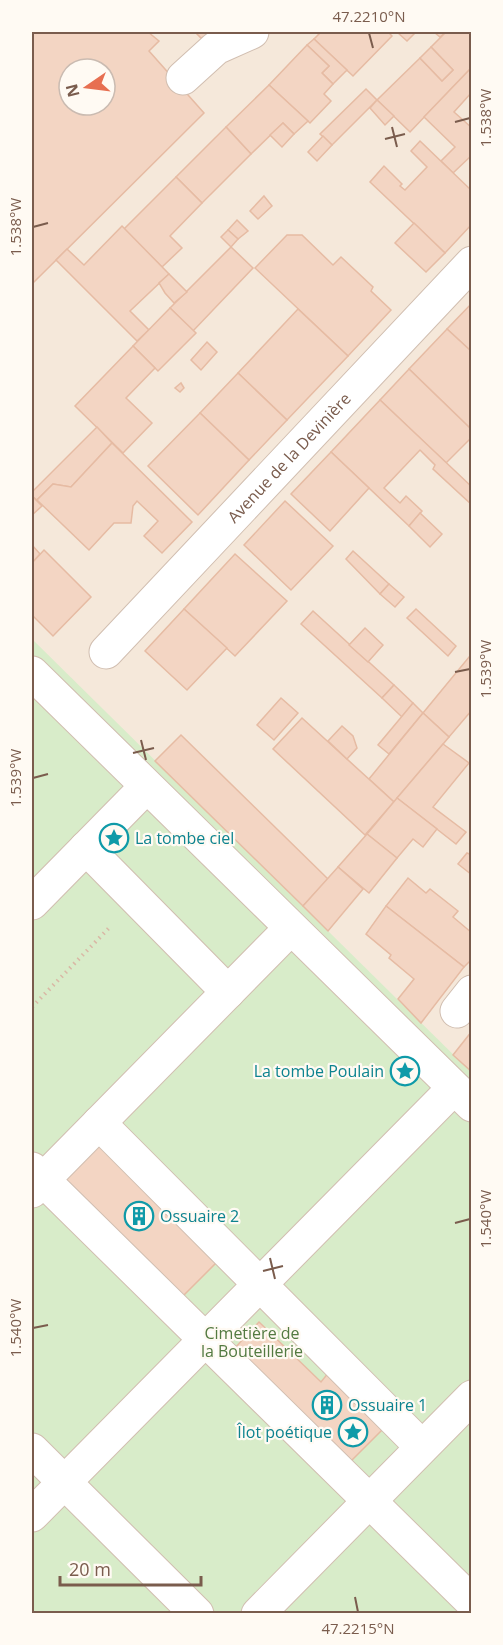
<svg xmlns="http://www.w3.org/2000/svg" width="503" height="1645" font-family="'Open Sans',sans-serif">
<style>
.residential{fill:#f5e8da;fill-rule:evenodd}
.green{fill:#d8ecc9}
.building{fill:#f3d5c3;stroke:#e6bba3;stroke-width:1.5;fill-rule:evenodd}
.lines{fill:none;stroke-linecap:round;stroke-linejoin:round}
.minor-casing{stroke:#d1beb0;stroke-width:35}
.path{stroke:#d9b8a5;stroke-width:4;stroke-dasharray:1.5 4.5;stroke-linecap:butt}
.minor{stroke:#fff;stroke-width:33}
.ticks{fill:none;stroke:#7a5c4d;stroke-width:2}
.labels{text-anchor:middle;dominant-baseline:central;stroke-width:4.5;stroke-linejoin:round;paint-order:stroke}
.street-label{font-size:16px;fill:#7a5c4d;stroke:#fffaf3}
.culture-label{font-size:16px;fill:#0d838f;stroke:#fffaf3;text-anchor:start}
.park-label{font-size:16px;fill:#537a41;stroke:#fffaf3}
.neatline{fill:none;stroke:#7a5c4d;stroke-width:2}
.ticks-label{font-size:15px;text-anchor:middle;fill:#7a5c4d}
</style>
<rect width="100%" height="100%" fill="#fdf6ec"/>
<!-- residential -->
<path class="residential" d="M32,32H471V1613H32ZM69,69H105V105H69Z"/>
<!-- green -->
<polygon class="green" points="32,639 471,1072 471,1613 32,1613"/>
<!-- building -->
<g class="building">
<path d="M32,32H148L159,41L149,51L204,113L32,284ZM69,69H105V105H69Z"/>
<polygon points="195,32 216,32 201,38"/>
<polygon points="321,32 388,32 392,36 353,76 314,39"/>
<polygon points="397,32 416,32 407,41"/>
<polygon points="434,32 446,32 440,37"/>
<polygon points="446,32 472,32 472,67 410,132 377,100 420,58 442,81 453,70 431,47"/>
<polygon points="314,39 347,70 333,84 322,73 329,66 307,45"/>
<polygon points="307,45 329,66 322,73 333,84 324,94 331,101 310,123 269,85"/>
<polygon points="431,47 453,70 442,81 420,58"/>
<polygon points="472,67 472,92 454,112 472,128 472,155 453,173 441,161 455,147 424,117"/>
<polygon points="269,85 308,121 294,134 283,123 251,154 226,127"/>
<polygon points="366,89 377,100 332,145 320,134"/>
<polygon points="377,100 394,116 385,125 370,108"/>
<polygon points="283,123 294,134 282,147 270,135"/>
<polygon points="226,127 251,154 202,203 176,177"/>
<polygon points="323,136 332,145 317,161 308,152"/>
<polygon points="420,141 472,191 472,224 445,253 370,182 384,166 402,184 400,186 405,190 427,167 411,151"/>
<polygon points="176,177 202,203 170,236 182,248 162,267 124,229"/>
<polygon points="264,196 272,206 258,219 250,211"/>
<polygon points="237,220 248,231 238,239 228,230"/>
<polygon points="414,223 445,253 426,272 395,243"/>
<polygon points="122,226 169,274 130,311 149,330 137,341 56,260 67,249 84,265"/>
<polygon points="228,230 238,239 231,247 221,237"/>
<polygon points="287,235 302,235 333,265 341,257 373,287 371,291 391,310 348,356 255,268"/>
<polygon points="231,247 253,268 193,331 170,308"/>
<polygon points="169,274 187,292 174,303 165,293 159,283"/>
<polygon points="472,303 472,352 447,329"/>
<polygon points="170,308 196,333 158,371 133,346"/>
<polygon points="298,309 348,356 287,420 238,373"/>
<polygon points="447,329 472,352 472,430 409,369"/>
<polygon points="207,342 217,352 201,370 191,360"/>
<polygon points="133,346 155,368 126,398 152,423 123,453 75,406"/>
<polygon points="409,369 472,430 472,437 446,463 380,400"/>
<polygon points="238,373 287,420 249,460 200,413"/>
<polygon points="181,383 184,388 180,392 175,388"/>
<polygon points="380,400 472,487 472,505 433,469 435,465 420,450 384,488 400,503 406,496 422,511 409,526 331,452"/>
<polygon points="200,413 249,460 198,515 148,466"/>
<polygon points="97,427 112,443 71,487 53,484 37,500 32,496 32,492"/>
<polygon points="112,443 192,522 162,553 144,536 158,521 137,501 133,506 131,523 114,523 89,550 37,500 53,484 71,487"/>
<polygon points="331,452 369,488 330,531 291,494"/>
<polygon points="32,496 42,506 32,515"/>
<polygon points="285,501 333,546 291,590 244,545"/>
<polygon points="420,513 442,534 430,547 409,526"/>
<polygon points="32,545 40,554 32,563"/>
<polygon points="44,550 91,597 53,636 32,615 32,563"/>
<polygon points="353,551 389,584 380,594 346,559"/>
<polygon points="235,554 287,601 235,656 184,609"/>
<polygon points="389,584 404,597 395,607 380,594"/>
<polygon points="184,609 227,648 187,690 145,651"/>
<polygon points="416,609 456,646 448,656 407,618"/>
<polygon points="313,611 394,685 382,698 301,624"/>
<polygon points="365,628 383,645 368,662 349,645"/>
<polygon points="469,657 472,660 472,710 449,737 423,713"/>
<polygon points="394,685 413,703 402,717 382,698"/>
<polygon points="281,698 298,713 274,740 257,725"/>
<polygon points="413,703 423,713 389,754 378,745"/>
<polygon points="423,713 449,737 394,802 369,779"/>
<polygon points="302,718 394,802 365,835 273,749"/>
<polygon points="342,726 353,736 357,748 347,759 328,741"/>
<polygon points="181,735 328,879 303,906 155,761"/>
<polygon points="443,744 469,763 433,807 466,832 456,844 397,798"/>
<polygon points="397,798 437,829 423,847 413,839 397,858 367,834"/>
<polygon points="367,834 397,858 369,893 338,867"/>
<polygon points="467,853 472,855 472,875 458,864"/>
<polygon points="338,867 363,889 328,931 303,906"/>
<polygon points="408,878 426,893 430,889 458,911 453,917 472,933 472,959 464,967 386,906"/>
<polygon points="386,906 464,967 421,1023 398,999 414,979 389,958 391,955 366,934"/>
<polygon points="472,1031 472,1072 453,1055"/>
<polygon points="96,1134 221,1258 181,1298 56,1175"/>
<polygon points="259,1322 321,1382 329,1372 385,1427 350,1462 234,1349"/>
</g>
<g class="lines">
<!-- minor casing -->
<g class="minor-casing">
<g id="minor">
<polyline points="183,78 216,48 252,32"/>
<path id="s1" d="M106,652L472,263"/>
<polyline points="32,673 472,1105"/>
<polyline points="86,848 228,992"/>
<polyline points="32,903 146,787"/>
<polyline points="457,1011 472,992"/>
<polyline points="99,1123 422,1447"/>
<polyline points="32,1169 472,1602"/>
<polyline points="32,1191 290,929"/>
<polyline points="32,1450 197,1614"/>
<polyline points="32,1515 454,1088"/>
<polyline points="258,1614 472,1397"/>
</g>
</g>
<!-- path -->
<polyline class="path" points="32,1007 109,928"/>
<!-- minor -->
<use href="#minor" class="minor"/>
</g>
<!-- ticks -->
<path class="ticks" d="M369,33L373,48M455,122L470,118M392,127L397,147M385,139L405,134M33,227L48,223M455,672L470,669M141,740L146,760M133,753L154,748M33,778L48,774M455,1223L470,1219M270,1258L275,1279M263,1271L283,1266M33,1328L48,1325M355,1597L358,1612"/>
<!-- icons -->
<defs>
<g id="sight-ring" transform="scale(1.5)"><circle r="9.5" fill="#fffaf3" stroke="#0f9aa8" stroke-width="1.5"/><path d="M0-6L1.8-2.2L6-1.7L2.9 1.2L3.7 5.4L0 3.3L-3.7 5.4L-2.9 1.2L-6-1.7L-1.8-2.2Z" fill="#0f9aa8"/></g>
<g id="building-ring" transform="scale(1.5)"><circle r="9.5" fill="#fffaf3" stroke="#0f9aa8" stroke-width="1.5"/><path d="M-4-6H4V6H1V3H-1V6H-4ZM-2.5-4.3h1.7v1.8h-1.7ZM.8-4.3h1.7v1.8H.8ZM-2.5-1h1.7V.8h-1.7ZM.8-1h1.7V.8H.8Z" fill="#0f9aa8"/></g>
</defs>
<g fill-rule="evenodd">
<use href="#sight-ring" x="114" y="838"/>
<use href="#sight-ring" x="405" y="1071"/>
<use href="#building-ring" x="139" y="1216"/>
<use href="#building-ring" x="327" y="1405"/>
<use href="#sight-ring" x="353" y="1432"/>
</g>
<g class="labels">
<!-- street labels -->
<g class="street-label">
<text stroke="none"><textPath href="#s1" startOffset="267">Avenue de la Devinière</textPath></text>
</g>
<!-- culture labels -->
<g class="culture-label">
<text x="135" y="838">La tombe ciel</text>
<text x="384" y="1071" text-anchor="end">La tombe Poulain</text>
<text x="160" y="1216">Ossuaire 2</text>
<text x="348" y="1405">Ossuaire 1</text>
<text x="332" y="1432" text-anchor="end">Îlot poétique</text>
</g>
<!-- park labels -->
<g class="park-label">
<text x="252" y="1333">Cimetière de<tspan x="252" dy="18">la Bouteillerie</tspan></text>
</g>
</g>
<!-- border -->
<rect width="503" height="1645" fill="none" stroke="#fffaf3" stroke-width="66"/>
<!-- north arrow -->
<g transform="translate(87 87) rotate(256)"><circle r="28" fill="#fffaf3" stroke="#cabbb1" stroke-width="1.5"/>
<path d="M0-4.5L10 22L0 15L-10 22Z" fill="#e76f51"/>
<text y="-9" font-size="16" font-weight="bold" text-anchor="middle" fill="#7a5c4d">N</text>
</g>
<!-- scale -->
<path d="M60 1576v9h141v-9" fill="none" stroke="#7a5c4d" stroke-width="3"/>
<text x="69" y="1576" font-size="18" fill="#7a5c4d" stroke="#fffaf3" stroke-width="4.5" paint-order="stroke">20 m</text>
<rect x="33" y="33" width="437" height="1579" class="neatline"/>
<g class="ticks-label">
<text x="369" y="22">47.2210°N</text>
<text transform="translate(486 118) rotate(-90)" y="5">1.538°W</text>
<text transform="translate(16 227) rotate(-90)" y="5">1.538°W</text>
<text transform="translate(486 669) rotate(-90)" y="5">1.539°W</text>
<text transform="translate(16 778) rotate(-90)" y="5">1.539°W</text>
<text transform="translate(486 1219) rotate(-90)" y="5">1.540°W</text>
<text transform="translate(16 1328) rotate(-90)" y="5">1.540°W</text>
<text x="358" y="1634">47.2215°N</text>
</g>
</svg>
